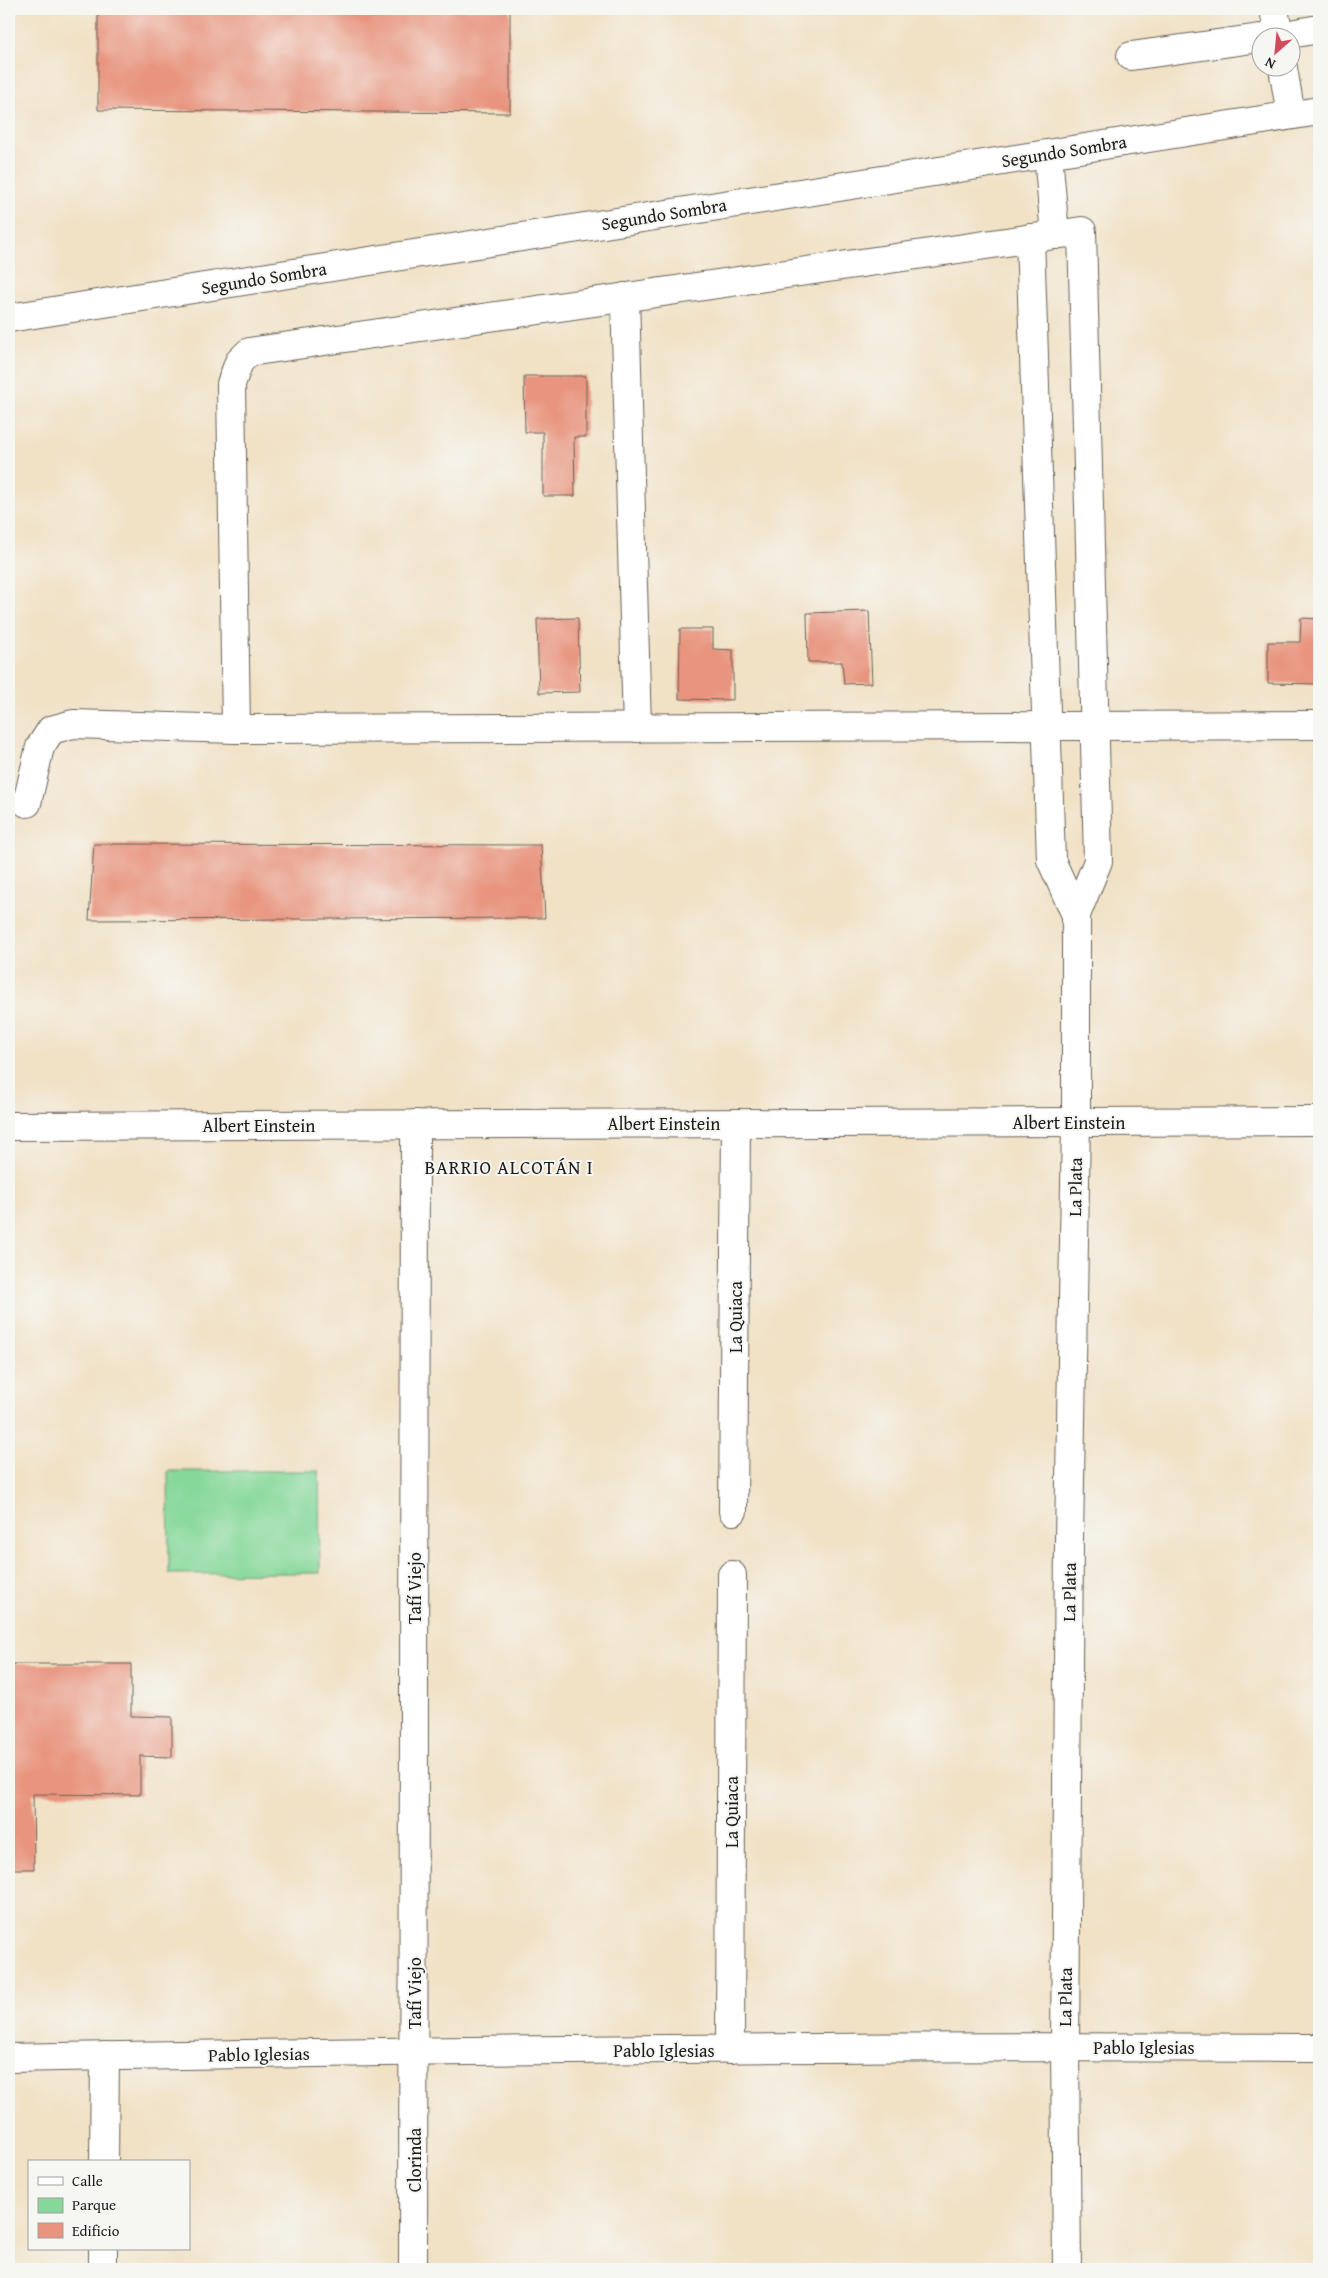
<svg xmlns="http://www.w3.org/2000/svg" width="1328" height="2278" font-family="'Gentium Book Plus',serif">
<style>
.green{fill:#85d89a;stroke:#507a5b}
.building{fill:#e8947e}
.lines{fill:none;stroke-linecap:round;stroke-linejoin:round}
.minor-casing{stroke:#676157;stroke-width:30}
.tertiary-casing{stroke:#676157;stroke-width:30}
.minor{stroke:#fff;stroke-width:28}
.tertiary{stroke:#fff;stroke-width:28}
.labels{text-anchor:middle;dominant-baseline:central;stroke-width:4;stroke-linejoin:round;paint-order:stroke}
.street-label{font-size:18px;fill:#1c1c1c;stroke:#f6f6f2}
.neighbourhood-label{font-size:19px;letter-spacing:1px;fill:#1c1c1c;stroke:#f6f6f2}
</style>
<rect width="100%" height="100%" fill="#f6f6f2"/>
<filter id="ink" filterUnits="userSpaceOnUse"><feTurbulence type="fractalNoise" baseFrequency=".02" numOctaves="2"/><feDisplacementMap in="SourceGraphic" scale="10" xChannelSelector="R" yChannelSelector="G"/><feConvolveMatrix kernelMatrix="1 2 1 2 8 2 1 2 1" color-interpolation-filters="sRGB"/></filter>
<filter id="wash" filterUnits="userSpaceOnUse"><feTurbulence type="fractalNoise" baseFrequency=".0096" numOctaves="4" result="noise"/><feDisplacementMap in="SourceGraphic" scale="20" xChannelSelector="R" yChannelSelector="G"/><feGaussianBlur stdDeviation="1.12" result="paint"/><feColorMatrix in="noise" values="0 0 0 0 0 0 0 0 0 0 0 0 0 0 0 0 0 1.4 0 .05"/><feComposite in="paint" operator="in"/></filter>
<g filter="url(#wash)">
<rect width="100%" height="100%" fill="#f1e1c5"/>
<!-- green -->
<polygon class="green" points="168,1471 319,1471 320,1573 169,1574"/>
<g id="blocks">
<!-- building -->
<g class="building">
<polygon points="98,9 510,9 510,113 98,110"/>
<polygon points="524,376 586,376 586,437 574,437 575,496 543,496 543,432 525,432"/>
<polygon points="869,611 872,683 844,684 842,662 808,662 807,613"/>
<polygon points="578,618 580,692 539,693 537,619"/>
<polygon points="1301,618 1319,619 1319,684 1268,683 1268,642 1300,642"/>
<polygon points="680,629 713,629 713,649 733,650 733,700 679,699"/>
<polygon points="94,844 541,845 545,918 89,920"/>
<polygon points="9,1664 131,1664 131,1716 172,1717 172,1757 140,1756 140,1795 33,1794 34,1869 9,1869"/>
</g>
</g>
</g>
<g filter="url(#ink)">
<use href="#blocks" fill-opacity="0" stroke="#676157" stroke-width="1"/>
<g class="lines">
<!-- minor casing -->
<g class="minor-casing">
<g id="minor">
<polyline points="1274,9 1279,38"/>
<polyline points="1267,38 1319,29"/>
<polyline points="1131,56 1260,38"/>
<polyline points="1283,68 1291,115"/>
<polyline points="1048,154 1055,235"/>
<polyline points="1030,238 1051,860 1076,915"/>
<polyline points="625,297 637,728"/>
<polyline points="236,729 231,384 239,362 249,352 1082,231 1098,861 1076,915 1076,1122 1069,1541 1065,2046 1067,2269"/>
<polyline points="27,803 40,747 51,730 73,724 236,729 1319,725"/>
<polyline points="9,1126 1319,1121"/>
<polyline points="733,1511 736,1123"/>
<polyline points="730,2049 732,1575"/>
<path d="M9,2058C445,2050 882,2045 1319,2048"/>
<polyline points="104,2162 105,2056"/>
<polyline points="103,2269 103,2249"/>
<polyline points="413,2269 415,1124"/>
</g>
</g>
<!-- tertiary casing -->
<g class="tertiary-casing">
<polyline id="tertiary" points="9,318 1319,111"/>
</g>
<!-- minor -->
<use href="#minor" class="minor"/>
<!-- tertiary -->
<use href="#tertiary" class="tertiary"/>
</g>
</g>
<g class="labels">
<!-- street labels -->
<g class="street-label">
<text transform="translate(1064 151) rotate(-9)">Segundo Sombra</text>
<text transform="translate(664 214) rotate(-9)">Segundo Sombra</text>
<text transform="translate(264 278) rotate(-9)">Segundo Sombra</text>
<text x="1069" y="1122">Albert Einstein</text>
<text x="664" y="1123">Albert Einstein</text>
<text x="259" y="1125">Albert Einstein</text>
<text transform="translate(1075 1187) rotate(-89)">La Plata</text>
<text transform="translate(735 1317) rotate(-90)">La Quiaca</text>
<text transform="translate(414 1588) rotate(-90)">Tafí Viejo</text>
<text transform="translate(1069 1592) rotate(-89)">La Plata</text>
<text transform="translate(731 1812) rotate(-90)">La Quiaca</text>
<text transform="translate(414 1993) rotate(-90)">Tafí Viejo</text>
<text transform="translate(1065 1997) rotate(-89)">La Plata</text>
<text x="1144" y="2047">Pablo Iglesias</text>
<text x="664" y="2050">Pablo Iglesias</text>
<text transform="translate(259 2054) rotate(-1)">Pablo Iglesias</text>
<text transform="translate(414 2160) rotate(-90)">Clorinda</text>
</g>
<!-- neighbourhood labels -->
<g class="neighbourhood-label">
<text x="509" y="1167">BARRIO ALCOTÁN I</text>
</g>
</g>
<!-- margin -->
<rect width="1328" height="2278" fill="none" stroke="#f6f6f2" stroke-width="30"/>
<!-- legend -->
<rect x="28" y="2160" width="162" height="90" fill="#f6f6f2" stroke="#9f9f9c"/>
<rect x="38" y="2177" width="25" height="8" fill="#ffffff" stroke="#9f9f9c"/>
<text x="72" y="2186" font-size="15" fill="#1c1c1c">Calle</text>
<rect x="38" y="2198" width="25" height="15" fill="#85d89a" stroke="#9f9f9c"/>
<text x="72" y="2210" font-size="15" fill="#1c1c1c">Parque</text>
<rect x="38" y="2223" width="25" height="15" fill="#e8947e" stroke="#9f9f9c"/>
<text x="72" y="2236" font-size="15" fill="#1c1c1c">Edificio</text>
<!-- north arrow -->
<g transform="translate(1276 52) rotate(207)"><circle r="24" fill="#f6f6f2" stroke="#9f9f9c"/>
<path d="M0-4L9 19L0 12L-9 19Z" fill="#d1495b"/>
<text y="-8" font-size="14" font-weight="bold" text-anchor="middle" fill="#1c1c1c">N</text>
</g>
</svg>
